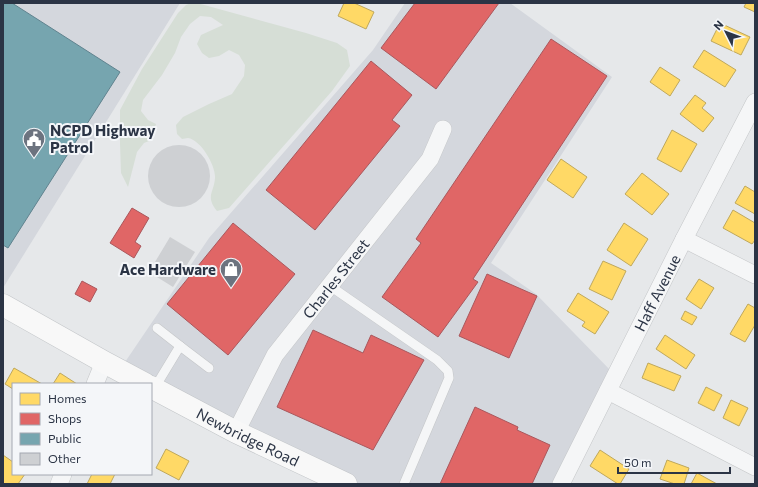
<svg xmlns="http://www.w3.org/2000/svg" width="758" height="487" font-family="Commissioner,sans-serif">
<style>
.built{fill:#d4d7dd}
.green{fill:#d6ded6}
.homes{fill:#ffd966;stroke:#bfa85c}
.shops{fill:#e06666;stroke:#aa575c}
.public{fill:#76a5af;stroke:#60838f}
.building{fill:#ced0d3}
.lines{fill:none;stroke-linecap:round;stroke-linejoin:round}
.lane-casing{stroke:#c4c6c8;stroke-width:10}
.street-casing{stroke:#c4c6c8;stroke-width:18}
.primary-casing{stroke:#c2c5c8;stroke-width:23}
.lane{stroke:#f5f6f7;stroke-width:9}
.street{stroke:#f5f6f7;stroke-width:17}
.primary{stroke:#f8f8f8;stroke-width:22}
.labels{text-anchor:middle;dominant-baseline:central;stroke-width:4;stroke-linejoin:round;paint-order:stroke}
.poi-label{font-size:15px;font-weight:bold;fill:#2b3445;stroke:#f4f6f9;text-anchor:start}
.street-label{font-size:15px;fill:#2b3445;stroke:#f4f6f9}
</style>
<rect width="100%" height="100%" fill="#e6e8ea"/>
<!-- built -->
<g class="built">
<polygon points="3,3 180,3 3,288"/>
<polygon points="405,3 510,3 612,77 491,263 536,294 613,373 558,484 352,484 121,368 209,238 373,50"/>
</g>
<!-- green -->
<path class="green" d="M191,3H197L306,33L337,43L347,50L350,66L332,91L229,208L217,211C205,196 214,193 215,178C216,166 201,140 188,138C186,138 184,139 182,139L177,134L176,125L183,117L209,104L232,94L244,76L245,65L239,55L229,50L219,56L209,58L202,53L197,44L201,35L223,25L211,17L200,16L190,24L181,37L175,53L162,75L143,100L141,111L148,120L156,124L154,130V139L144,143L137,152L128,187L121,173L120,143V110L142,69L178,13L186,5Z"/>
<!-- homes -->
<g class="homes">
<polygon points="344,3 354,3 374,12 366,29 338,16"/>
<polygon points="746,3 755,3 755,12 744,7"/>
<polygon points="720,23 750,37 741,55 711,41"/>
<polygon points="704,50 736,70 725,87 693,67"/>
<polygon points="660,67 680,80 670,96 650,82"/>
<polygon points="695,95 706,103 702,108 714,118 703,132 680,114"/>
<polygon points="672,130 697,144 681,172 657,159"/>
<polygon points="561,159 587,177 573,198 547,180"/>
<polygon points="642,173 669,194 652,215 625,194"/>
<polygon points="745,186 755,192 755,214 735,203"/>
<polygon points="733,210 755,223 755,240 752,244 723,228"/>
<polygon points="624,223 648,239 631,266 607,250"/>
<polygon points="603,261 626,271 612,300 589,289"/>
<polygon points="699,279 714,288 701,309 686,299"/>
<polygon points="578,293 609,312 595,334 582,326 585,322 567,311"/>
<polygon points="748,304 755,308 755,325 745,342 730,334"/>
<polygon points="685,311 697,317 692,325 681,319"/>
<polygon points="665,335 695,355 686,369 656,349"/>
<polygon points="648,363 681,376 674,391 642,378"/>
<polygon points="14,368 42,384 13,384 13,389 5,384"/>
<polygon points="60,373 77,384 53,384"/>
<polygon points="706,387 722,395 714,411 698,403"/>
<polygon points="731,400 748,408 739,426 723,418"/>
<polygon points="166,449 189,461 179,480 156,468"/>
<polygon points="600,450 629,469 620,484 618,484 590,466"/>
<polygon points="3,455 13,462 13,474 25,474 18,484 3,484"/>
<polygon points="667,460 689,468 684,484 675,484 660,479"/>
<polygon points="697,473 717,484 691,484"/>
<polygon points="92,474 115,474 110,484 87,484"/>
</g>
<!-- shops -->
<g class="shops">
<polygon points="415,3 499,3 436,89 381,48"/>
<polygon points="551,39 607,76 473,279 478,282 438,337 382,297 421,243 416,239"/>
<polygon points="371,61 412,95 392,120 400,126 315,230 266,190"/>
<polygon points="132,208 149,218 135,242 141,246 134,258 110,243"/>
<polygon points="233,223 295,274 228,355 167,304"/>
<polygon points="487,274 537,296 509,358 459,336"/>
<polygon points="82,281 97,289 90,302 75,294"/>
<polygon points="313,330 363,353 371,335 424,360 373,450 277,407"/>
<polygon points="475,407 518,427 517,430 550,445 532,484 440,484"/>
</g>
<!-- public -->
<polygon class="public" points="3,3 12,3 120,72 8,248 3,245"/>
<!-- building -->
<g class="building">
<circle cx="179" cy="176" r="31"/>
<polygon points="170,237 195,252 173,287 149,272"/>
</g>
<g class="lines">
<!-- lane casing -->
<g class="lane-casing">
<g id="lane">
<polyline points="330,286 437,360 448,371 449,378 404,484"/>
<polyline points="157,328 180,346"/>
<polyline points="154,389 180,346 209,368"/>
</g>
</g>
<!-- street casing -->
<g class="street-casing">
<g id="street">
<polyline points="684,239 755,275"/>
<polyline points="95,384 104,362"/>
<polyline points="608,391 755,467"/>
<path id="s1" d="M236,432L275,355L430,159L443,129"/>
<polyline points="59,484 63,474"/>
<path id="s2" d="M561,484L684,239L755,102"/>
</g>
</g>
<!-- primary casing -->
<g class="primary-casing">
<g id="primary">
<polyline points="3,305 104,362 145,384"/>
<path id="s3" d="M151,387L236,432L346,484"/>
</g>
</g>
<!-- lane -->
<use href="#lane" class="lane"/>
<!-- street -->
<use href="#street" class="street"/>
<!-- primary -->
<use href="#primary" class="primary"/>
</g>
<!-- icons -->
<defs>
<g id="civic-pin" transform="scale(1.15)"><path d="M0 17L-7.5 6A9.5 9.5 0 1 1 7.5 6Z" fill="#6c737f" stroke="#f4f6f9"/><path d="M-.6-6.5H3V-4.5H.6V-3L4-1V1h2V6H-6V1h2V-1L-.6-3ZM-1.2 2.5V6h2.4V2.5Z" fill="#fff"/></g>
<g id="shop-pin" transform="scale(1.15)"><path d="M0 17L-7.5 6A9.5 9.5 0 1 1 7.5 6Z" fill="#6c737f" stroke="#f4f6f9"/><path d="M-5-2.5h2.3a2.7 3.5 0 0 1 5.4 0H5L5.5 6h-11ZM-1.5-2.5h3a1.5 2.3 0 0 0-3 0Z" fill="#fff"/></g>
</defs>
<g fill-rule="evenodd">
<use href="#civic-pin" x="34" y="139"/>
<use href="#shop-pin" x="231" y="269"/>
</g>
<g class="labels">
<!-- poi labels -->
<g class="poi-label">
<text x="50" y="130">NCPD Highway<tspan x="50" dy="17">Patrol</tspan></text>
<text x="216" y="269" text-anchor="end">Ace Hardware</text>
</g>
<!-- street labels -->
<g class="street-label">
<text stroke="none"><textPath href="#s1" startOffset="184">Charles Street</textPath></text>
<text stroke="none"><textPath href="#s2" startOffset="214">Haff Avenue</textPath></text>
<text stroke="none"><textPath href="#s3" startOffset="109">Newbridge Road</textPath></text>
</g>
</g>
<!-- border -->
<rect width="758" height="487" fill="none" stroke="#2b3445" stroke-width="8"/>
<!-- legend -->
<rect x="12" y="383" width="140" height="92" fill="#f4f6f9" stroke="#a4a8b1"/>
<rect x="20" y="393" width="20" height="12" fill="#ffd966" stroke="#a4a8b1"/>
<text x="48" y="403" font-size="12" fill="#2b3445">Homes</text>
<rect x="20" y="413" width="20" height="12" fill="#e06666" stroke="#a4a8b1"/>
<text x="48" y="423" font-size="12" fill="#2b3445">Shops</text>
<rect x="20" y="433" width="20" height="12" fill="#76a5af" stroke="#a4a8b1"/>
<text x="48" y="443" font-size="12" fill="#2b3445">Public</text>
<rect x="20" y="453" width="20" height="12" fill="#ced0d3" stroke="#a4a8b1"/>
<text x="48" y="463" font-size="12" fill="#2b3445">Other</text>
<!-- north arrow -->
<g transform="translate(726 32) rotate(312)" stroke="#f4f6f9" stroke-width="3" paint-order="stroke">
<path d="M0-3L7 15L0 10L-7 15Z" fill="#2b3445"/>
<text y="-6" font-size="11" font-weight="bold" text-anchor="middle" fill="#2b3445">N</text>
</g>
<!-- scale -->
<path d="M618 467v6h112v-6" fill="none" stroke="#2b3445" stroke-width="2"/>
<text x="624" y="467" font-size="12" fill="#2b3445" stroke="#f4f6f9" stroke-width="3" paint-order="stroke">50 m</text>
</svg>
